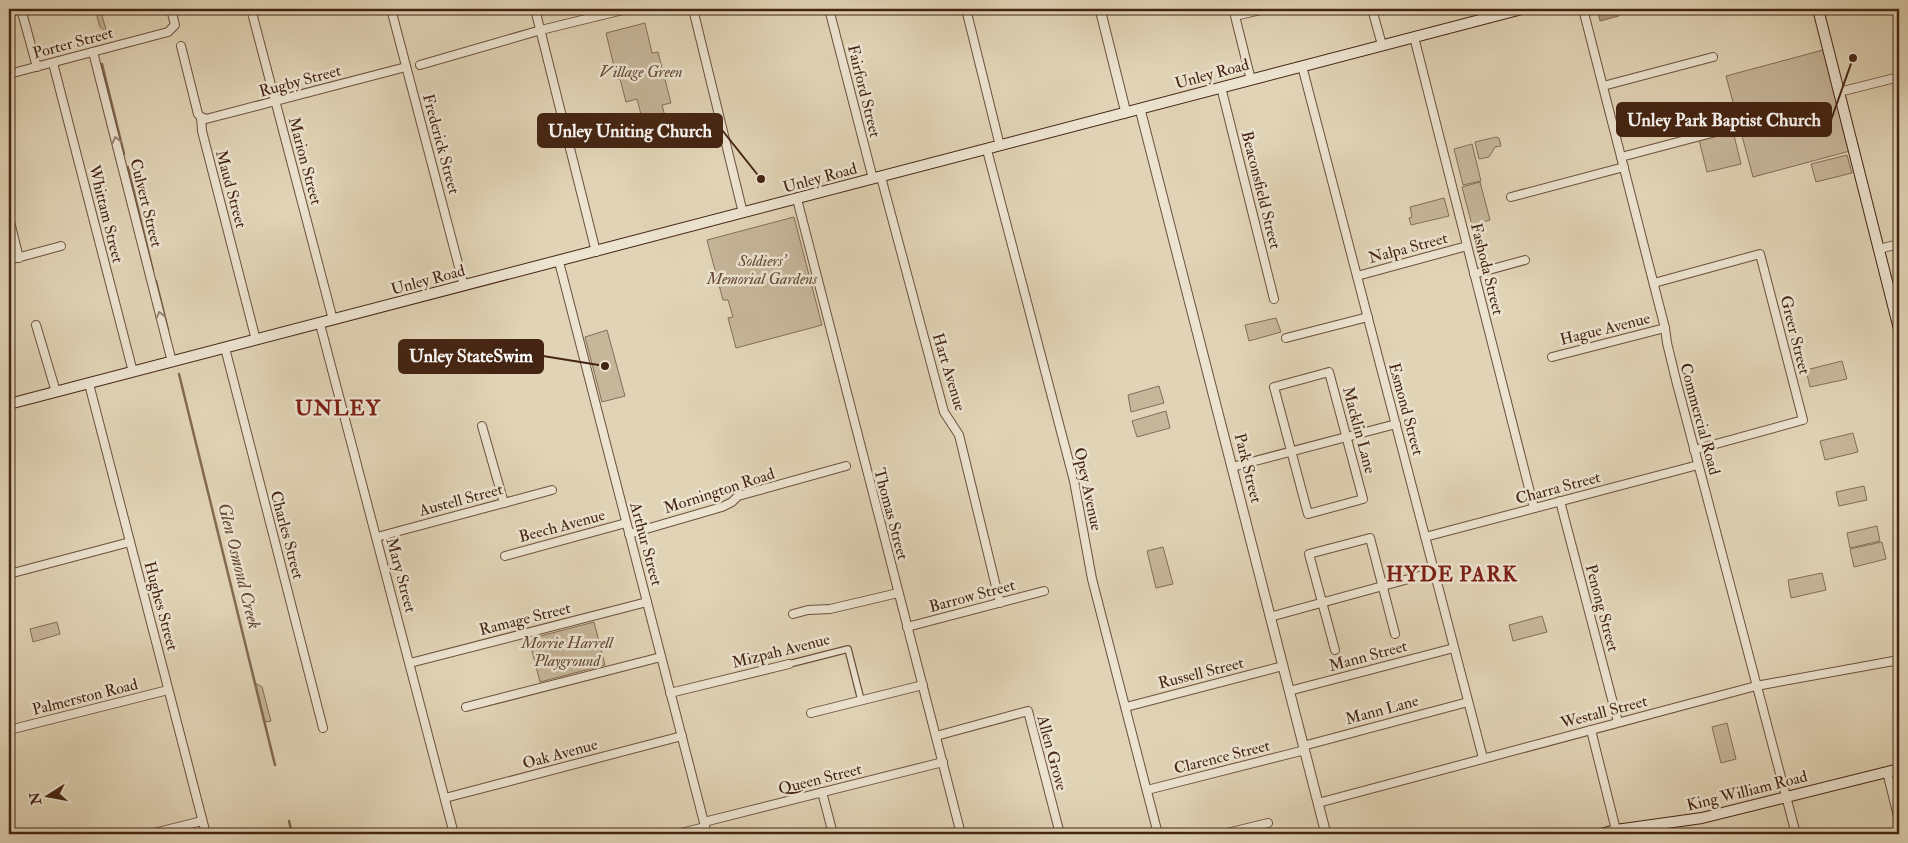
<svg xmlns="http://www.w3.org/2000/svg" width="1908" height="843" font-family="'IM FELL Double Pica',serif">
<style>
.green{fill:#c6b69a;stroke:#856d56}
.water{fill:#ac987e;stroke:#826a53}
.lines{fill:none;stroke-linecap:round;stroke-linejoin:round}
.stream{stroke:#826a53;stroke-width:2.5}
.pedestrian-casing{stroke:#6b503b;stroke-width:8}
.minor-casing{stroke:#6b503b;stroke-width:10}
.tertiary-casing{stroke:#6b503b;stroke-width:11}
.secondary-casing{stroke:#442412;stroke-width:12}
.pedestrian{stroke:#ece3d0;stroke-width:5.5}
.minor{stroke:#ece3d0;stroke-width:8}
.tertiary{stroke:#ece3d0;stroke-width:9}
.secondary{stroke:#ece3d0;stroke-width:10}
.oneway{stroke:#988471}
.labels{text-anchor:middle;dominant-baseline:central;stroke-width:5;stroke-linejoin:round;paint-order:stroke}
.street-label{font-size:16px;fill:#442412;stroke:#ece3d0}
.park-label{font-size:16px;font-style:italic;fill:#644834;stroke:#ece3d0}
.water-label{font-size:18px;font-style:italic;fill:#634732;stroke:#ece3d0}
.district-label{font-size:21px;font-weight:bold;letter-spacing:1px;fill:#7a1f14;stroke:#ece3d0}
.leader{fill:none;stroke:#442412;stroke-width:2}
.callout-dot{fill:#442412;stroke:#ece3d0;stroke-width:2}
.callout{fill:#442412;stroke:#442412;stroke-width:2}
.callout-label{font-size:18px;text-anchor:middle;font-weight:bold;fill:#fff}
</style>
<rect width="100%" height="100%" fill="#e1d4b6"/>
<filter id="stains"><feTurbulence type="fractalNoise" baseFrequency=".004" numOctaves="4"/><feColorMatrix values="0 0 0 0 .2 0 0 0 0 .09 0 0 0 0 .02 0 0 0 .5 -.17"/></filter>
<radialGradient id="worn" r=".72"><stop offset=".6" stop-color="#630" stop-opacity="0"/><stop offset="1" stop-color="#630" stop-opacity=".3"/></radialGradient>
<!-- green -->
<g class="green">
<polygon points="95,9 100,9 107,33 100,27"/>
<polygon points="645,23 652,53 658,52 671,103 662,105 666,120 644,126 637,99 626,102 620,79 617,79 606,33"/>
<polygon points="1823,50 1850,151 1753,177 1726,76"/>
<polygon points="1733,131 1741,164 1707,172 1699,140"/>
<polygon points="1496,137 1499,138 1501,146 1495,147 1489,157 1479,159 1475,142"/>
<polygon points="1472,144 1481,181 1463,185 1454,149"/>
<polygon points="1847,155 1852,173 1816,182 1811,164"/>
<polygon points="1480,182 1490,220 1472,225 1462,187"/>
<polygon points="1444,198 1449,216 1411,225 1409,218 1412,217 1410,207"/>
<polygon points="794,217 822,325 736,348 728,318 733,317 728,300 723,300 707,240"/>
<polygon points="1276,318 1281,332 1249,341 1245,325"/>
<polygon points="607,330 625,396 602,402 585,337"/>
<polygon points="1842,361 1847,379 1810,387 1806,370"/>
<polygon points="1159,386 1164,403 1131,412 1128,395"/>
<polygon points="1166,411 1170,428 1137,437 1132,421"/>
<polygon points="1853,433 1858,452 1825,460 1820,441"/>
<polygon points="1864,486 1867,500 1839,506 1836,492"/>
<polygon points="1877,526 1880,541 1850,548 1847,533"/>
<polygon points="1882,542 1886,559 1854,567 1850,549"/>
<polygon points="1163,547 1173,584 1156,588 1147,551"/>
<polygon points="1822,573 1826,590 1791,598 1788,580"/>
<polygon points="1542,616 1547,632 1513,641 1509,625"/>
<polygon points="57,622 60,634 33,642 30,629"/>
<polygon points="594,622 605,665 540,682 529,639"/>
<polygon points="255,683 262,687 271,721 265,722"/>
<polygon points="1727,723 1736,759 1721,763 1712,727"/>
</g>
<!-- water -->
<polygon class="water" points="1608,9 1617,9 1619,16 1600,21 1598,12"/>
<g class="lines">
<!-- stream -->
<g class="stream">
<polyline points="102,64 124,154"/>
<polyline points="128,167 153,271"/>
<polyline points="156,281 168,330"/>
<polyline points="179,374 275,765"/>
<polyline points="289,821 292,834"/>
</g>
<!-- pedestrian casing -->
<g class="pedestrian-casing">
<polyline id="pedestrian" points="789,664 848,649 861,700"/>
</g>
<!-- minor casing -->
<g class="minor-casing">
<g id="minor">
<polyline points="21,9 37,67"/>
<polyline points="251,9 333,320"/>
<polyline points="391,9 464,286"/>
<polyline points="535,9 596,252"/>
<polyline points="693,9 743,213"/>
<polyline points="829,9 873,179"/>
<polyline points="966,9 1000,146"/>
<polyline points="1372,9 1382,45"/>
<polyline points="1583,9 1665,328 1667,343 1676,380 1796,834"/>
<polyline points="1414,37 1534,508"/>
<polyline points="181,46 198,114 201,117 202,131 256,340"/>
<polyline points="93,52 172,362"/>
<polyline points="53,63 133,372"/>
<polyline points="420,65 541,30 627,9"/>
<polyline points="1302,66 1483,758"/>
<polyline points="9,74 168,32 175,25 171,9"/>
<polyline points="1251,80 1235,16 1265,9"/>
<polyline points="1603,86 1713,57"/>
<polyline points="1221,87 1274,299"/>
<polyline points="1839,92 1899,77"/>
<polyline points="201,117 206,119 406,67"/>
<polyline points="987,150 1074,481 1092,579 1158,834"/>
<polyline points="1621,157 1731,128"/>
<polyline points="881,177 944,412 959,435 1000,603"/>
<polyline points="1511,197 1624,167"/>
<polyline points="797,199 961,834"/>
<polyline points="9,218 19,258"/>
<polyline points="1879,249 1899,244"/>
<polyline points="9,260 61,246"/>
<polyline points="559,262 707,834"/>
<polyline points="1474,274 1525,260"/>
<polyline points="1357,276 1467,246"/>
<polyline points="1654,283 1760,254 1803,420 1694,450"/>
<polyline points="320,324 454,834"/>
<polyline points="36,325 56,392"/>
<polyline points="1286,338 1368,317"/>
<polyline points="225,348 323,728"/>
<polyline points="1552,357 1665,328"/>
<polygon points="1329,372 1363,499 1308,514 1274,387"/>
<polyline points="89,384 206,834"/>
<polyline points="482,426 504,503"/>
<polyline points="1232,467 1396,424"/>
<polyline points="1560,501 1618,722"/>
<polyline points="629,534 722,507 732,502 738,496 846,466"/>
<polyline points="377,537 552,490"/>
<polyline points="1425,537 1698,465"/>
<polyline points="505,556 626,523"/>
<polyline points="9,574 130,542"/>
<polyline points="793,614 808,610 830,609 898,593"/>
<polyline points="1270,617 1434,572"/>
<polyline points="907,627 1044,591"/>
<polyline points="1335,650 1309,554 1370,538 1395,634"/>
<polyline points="410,663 647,602"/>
<polyline points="1289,691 1454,648"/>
<polyline points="670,693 789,664"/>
<polyline points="466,707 661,657"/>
<polyline points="1126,707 1283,666"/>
<polyline points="811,713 923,685"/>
<polyline points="9,730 168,690"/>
<polyline points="1591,730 1617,834"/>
<polyline points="936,736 1028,711 1060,834"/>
<polyline points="1303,746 1468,702"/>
<polyline points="1887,772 1899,820"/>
<polyline points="1147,790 1305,750"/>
<polyline points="822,792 833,834"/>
<polyline points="445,798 682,736"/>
<polyline points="1318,803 1756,686 1899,660"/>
<polyline points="704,822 943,762"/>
<polyline points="150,834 202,821"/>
<polyline points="677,834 705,827"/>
<polyline points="1223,834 1268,823"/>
</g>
</g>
<!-- tertiary casing -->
<g class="tertiary-casing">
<g id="tertiary">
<polyline points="1100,9 1126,113"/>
<polyline points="1140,109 1326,834"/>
</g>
</g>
<!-- secondary casing -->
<g class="secondary-casing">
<g id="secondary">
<polyline points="1818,9 1899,329"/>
<polyline points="9,404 1522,9"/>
<polyline points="1601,834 1616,830 1702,818 1899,769"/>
</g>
</g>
<!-- pedestrian -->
<use href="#pedestrian" class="pedestrian"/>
<!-- minor -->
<use href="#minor" class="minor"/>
<!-- tertiary -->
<use href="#tertiary" class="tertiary"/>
<!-- secondary -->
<use href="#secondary" class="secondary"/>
</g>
<!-- one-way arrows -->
<defs><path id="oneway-chevron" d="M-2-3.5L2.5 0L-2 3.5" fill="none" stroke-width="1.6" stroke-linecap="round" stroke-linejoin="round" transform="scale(1.25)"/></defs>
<g class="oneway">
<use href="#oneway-chevron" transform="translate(116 140) rotate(-104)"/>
<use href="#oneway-chevron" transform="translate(160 315) rotate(-104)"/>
</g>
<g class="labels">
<!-- street labels -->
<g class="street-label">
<text transform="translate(73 43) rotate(-15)">Porter Street</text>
<text transform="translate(1212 74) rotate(-15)">Unley Road</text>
<text transform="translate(300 81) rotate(-15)">Rugby Street</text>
<text transform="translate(864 91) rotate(76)">Fairford Street</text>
<text transform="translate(441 144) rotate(75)">Frederick Street</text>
<text transform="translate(305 161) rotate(75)">Marion Street</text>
<text transform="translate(820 178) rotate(-15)">Unley Road</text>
<text transform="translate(231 189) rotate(75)">Maud Street</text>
<text transform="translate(1261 190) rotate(76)">Beaconsfield Street</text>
<text transform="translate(146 203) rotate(76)">Culvert Street</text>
<text transform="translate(106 214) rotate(76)">Whittam Street</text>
<text transform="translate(1408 248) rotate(-15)">Nalpa Street</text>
<text transform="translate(1487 269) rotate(76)">Fashoda Street</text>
<text transform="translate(428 280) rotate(-15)">Unley Road</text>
<text transform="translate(1605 329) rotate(-14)">Hague Avenue</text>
<text transform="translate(1795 335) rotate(76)">Greer Street</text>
<text transform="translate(949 372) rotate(73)">Hart Avenue</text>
<text transform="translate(1406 409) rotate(75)">Esmond Street</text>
<text transform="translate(1700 419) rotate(75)">Commercial Road</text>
<text transform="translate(1359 430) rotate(75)">Macklin Lane</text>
<text transform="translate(1248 468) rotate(76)">Park Street</text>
<text transform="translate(1558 488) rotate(-15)">Charra Street</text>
<text transform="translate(1088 489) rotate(78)">Opey Avenue</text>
<text transform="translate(719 491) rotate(-18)">Mornington Road</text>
<text transform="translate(461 500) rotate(-15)">Austell Street</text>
<text transform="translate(891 514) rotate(75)">Thomas Street</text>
<text transform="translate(562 526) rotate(-15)">Beech Avenue</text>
<text transform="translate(287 535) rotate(75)">Charles Street</text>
<text transform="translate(646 544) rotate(75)">Arthur Street</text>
<text transform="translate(401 575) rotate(75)">Mary Street</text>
<text transform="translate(972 596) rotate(-15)">Barrow Street</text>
<text transform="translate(161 606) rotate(75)">Hughes Street</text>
<text transform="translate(1602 608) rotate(75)">Penong Street</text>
<text transform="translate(525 619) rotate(-14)">Ramage Street</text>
<text transform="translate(781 651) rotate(-14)">Mizpah Avenue</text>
<text transform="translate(1368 656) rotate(-15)">Mann Street</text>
<text transform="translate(1201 673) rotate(-14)">Russell Street</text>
<text transform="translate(85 697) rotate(-14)">Palmerston Road</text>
<text transform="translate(1382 710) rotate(-15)">Mann Lane</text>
<text transform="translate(1604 712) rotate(-15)">Westall Street</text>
<text transform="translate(1052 753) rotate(75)">Allen Grove</text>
<text transform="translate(560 754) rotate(-15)">Oak Avenue</text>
<text transform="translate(1222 757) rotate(-14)">Clarence Street</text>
<text transform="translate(820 779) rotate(-14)">Queen Street</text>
<text transform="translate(1747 791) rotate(-14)">King William Road</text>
</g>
<!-- park labels -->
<g class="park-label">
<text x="641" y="72">Village Green</text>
<text x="762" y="261">Soldiers'<tspan x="762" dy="18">Memorial Gardens</tspan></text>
<text x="567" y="643">Morrie Harrell<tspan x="567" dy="18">Playground</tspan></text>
</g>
<!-- water labels -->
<g class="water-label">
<text transform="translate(239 566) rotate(76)">Glen Osmond Creek</text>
</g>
<!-- district labels -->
<g class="district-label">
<text x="338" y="408">UNLEY</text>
<text x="1452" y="574">HYDE PARK</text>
</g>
</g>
<!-- callouts -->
<path class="leader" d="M1853 58L1831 120M761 179L722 130M605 366L543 356"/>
<g class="callout-dot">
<circle cx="1853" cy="58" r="5"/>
<circle cx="761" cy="179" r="5"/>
<circle cx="605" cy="366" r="5"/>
</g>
<g class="callout">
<rect x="1617" y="103" width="214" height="33" rx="5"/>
<rect x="538" y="114" width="184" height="33" rx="5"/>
<rect x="399" y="340" width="144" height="33" rx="5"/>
</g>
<g class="callout-label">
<text x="1724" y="126">Unley Park Baptist Church</text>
<text x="630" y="137">Unley Uniting Church</text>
<text x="471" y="362">Unley StateSwim</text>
</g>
<!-- margin -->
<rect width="1908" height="843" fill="none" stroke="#e1d4b6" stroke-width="30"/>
<rect x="10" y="10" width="1888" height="823" fill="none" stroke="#442412" stroke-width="2.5"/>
<rect x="15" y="15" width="1878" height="813" fill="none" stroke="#442412"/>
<!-- north arrow -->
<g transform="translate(48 796) rotate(259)" stroke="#ece3d0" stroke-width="4" paint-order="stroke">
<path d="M0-4L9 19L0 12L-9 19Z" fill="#442412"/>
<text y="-8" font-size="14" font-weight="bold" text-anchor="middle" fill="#442412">N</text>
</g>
<rect width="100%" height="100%" filter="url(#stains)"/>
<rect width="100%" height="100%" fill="url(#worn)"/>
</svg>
